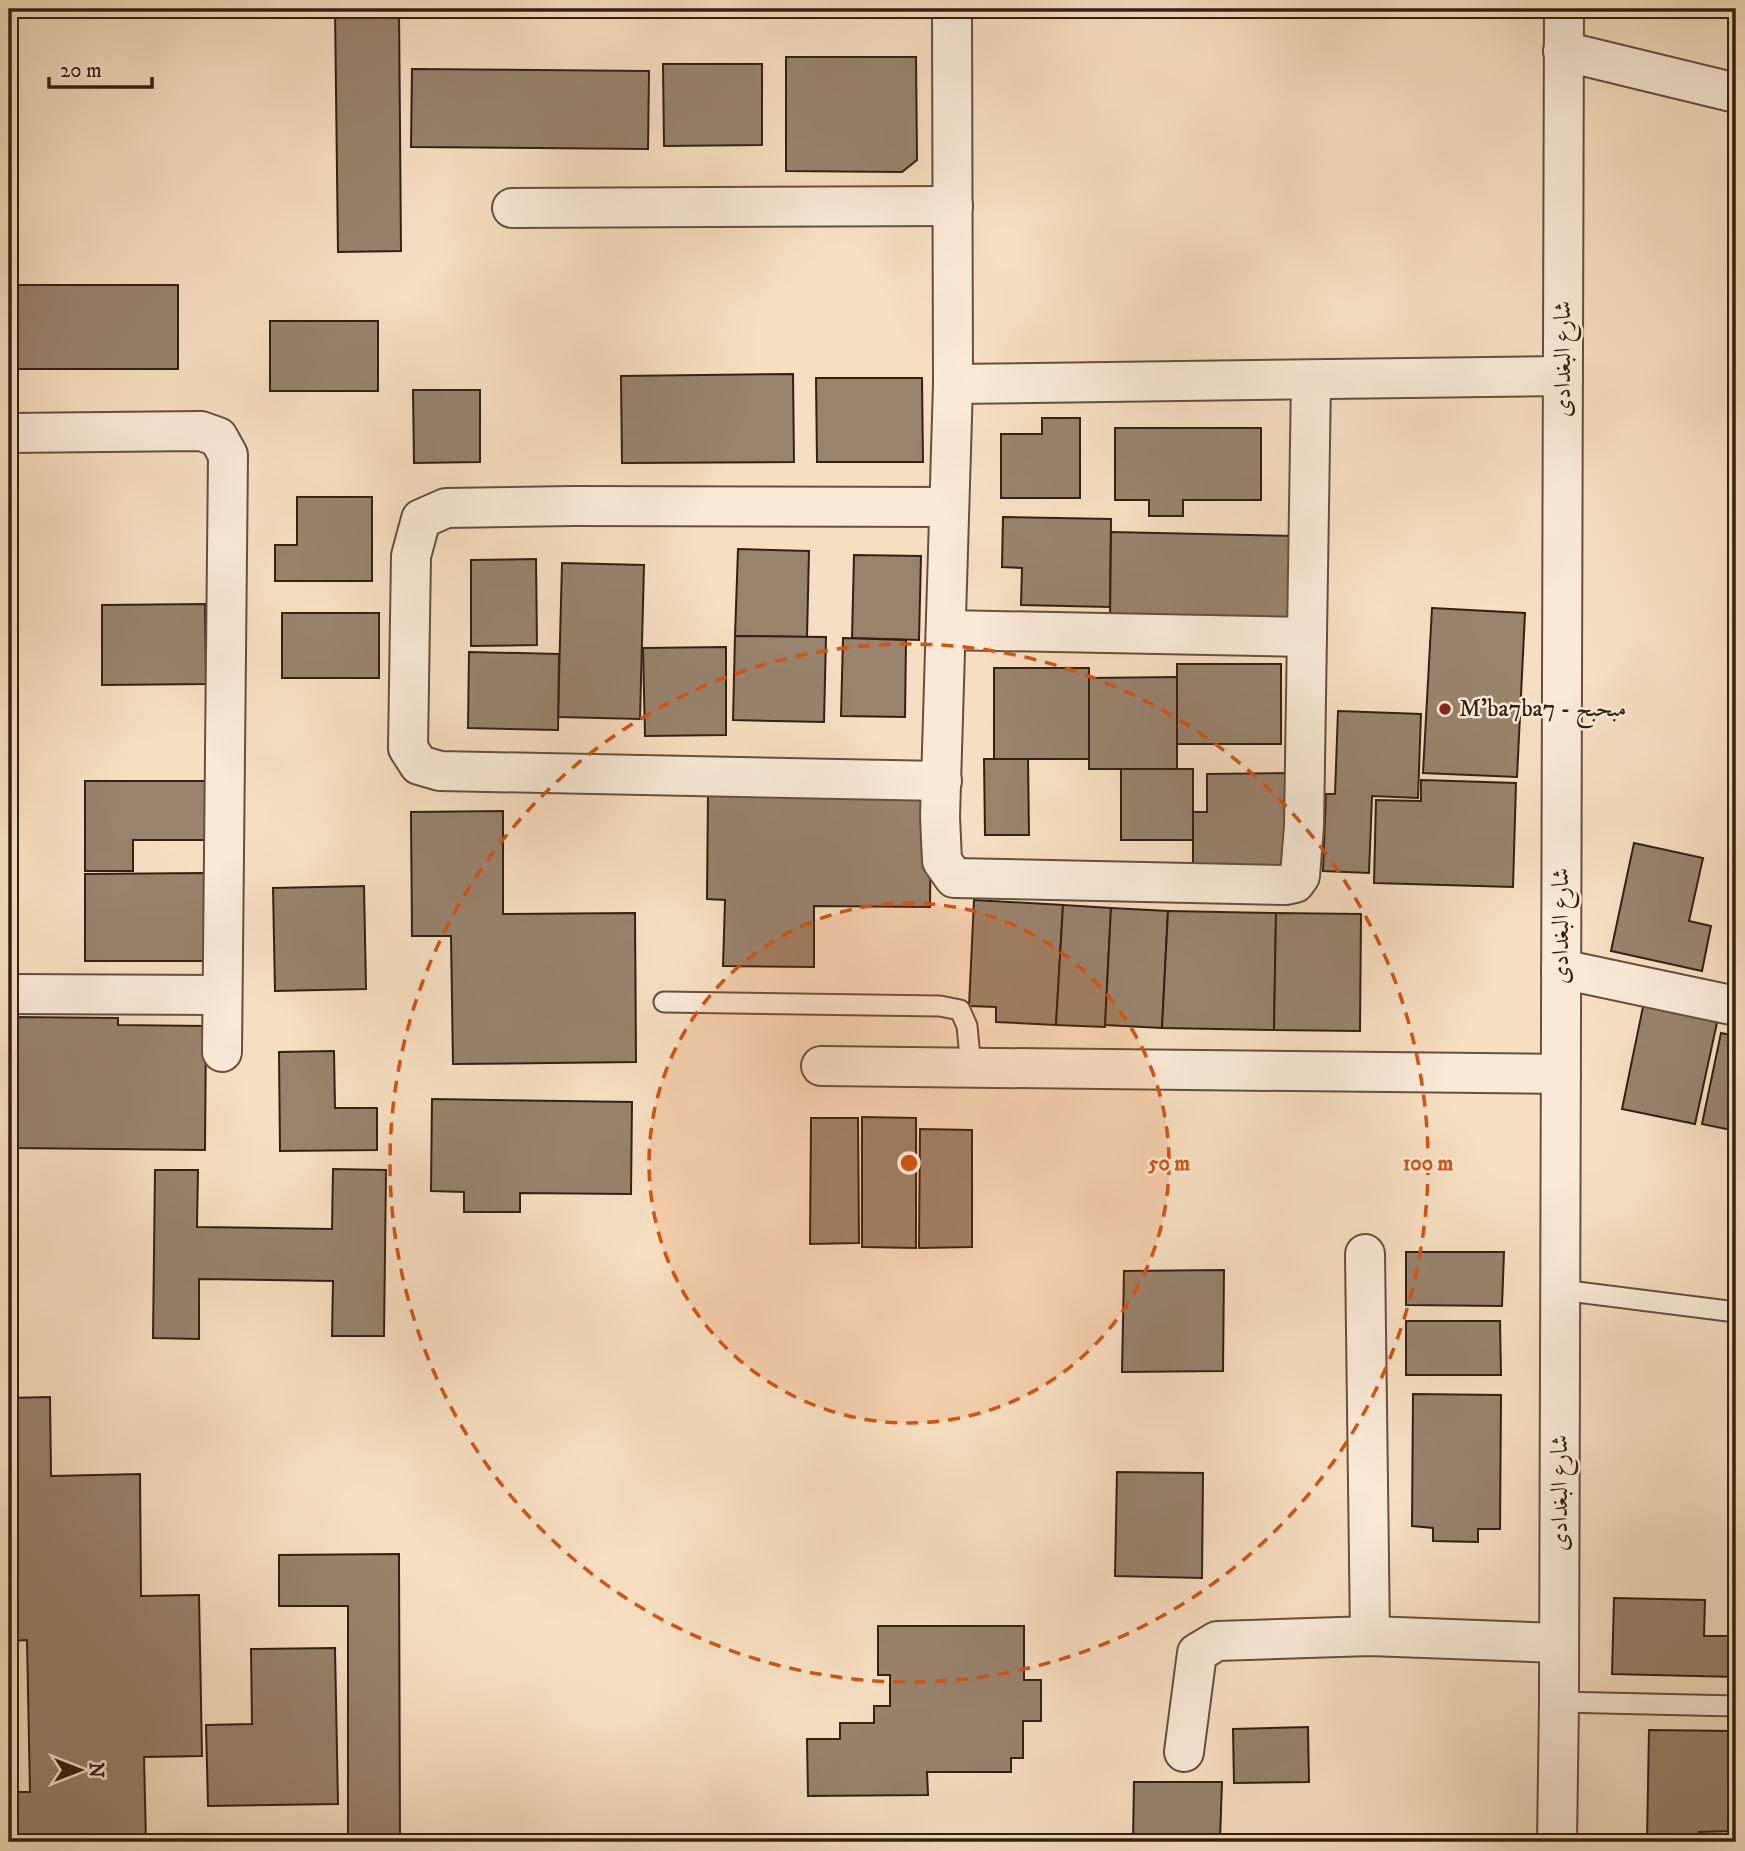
<svg xmlns="http://www.w3.org/2000/svg" width="1745" height="1851" font-family="'IM FELL DW Pica',Amiri,serif">
<style>
.building{fill:#98836d;stroke:#332011;stroke-width:2}
.lines{fill:none;stroke-linecap:round;stroke-linejoin:round}
.service-casing{stroke:#64503d;stroke-width:23}
.minor-casing{stroke:#64503d;stroke-width:42}
.tertiary-casing{stroke:#64503d;stroke-width:42}
.service{stroke:#f9ead7;stroke-width:19}
.minor{stroke:#f9ead7;stroke-width:38}
.tertiary{stroke:#f9ead7;stroke-width:38}
.ring{fill:none;stroke:#d6530c;stroke-width:3.5;stroke-dasharray:12 9}
.poi-dot{fill:#8f2418;stroke:#f9ead7;stroke-width:2.5}
.labels{text-anchor:middle;dominant-baseline:central;stroke-width:5;stroke-linejoin:round;paint-order:stroke}
.street-label{font-size:24px;fill:#332011;stroke:#f9ead7}
.poi-label{font-size:24px;fill:#332011;stroke:#f9ead7;text-anchor:start}
.centre{fill:#d6530c;stroke:#f9ead7;stroke-width:3.5}
.ring-label{font-size:21px;text-anchor:middle;font-weight:bold;fill:#d6530c;stroke:#f9ead7;stroke-width:5;stroke-linejoin:round;paint-order:stroke}
</style>
<rect width="100%" height="100%" fill="#f6dfc1"/>
<filter id="stains"><feTurbulence type="fractalNoise" baseFrequency=".00286" numOctaves="4"/><feColorMatrix values="0 0 0 0 .2 0 0 0 0 .09 0 0 0 0 .02 0 0 0 .5 -.17"/></filter>
<radialGradient id="worn" r=".72"><stop offset=".6" stop-color="#630" stop-opacity="0"/><stop offset="1" stop-color="#630" stop-opacity=".3"/></radialGradient>
<!-- building -->
<g class="building">
<polygon points="335,9 399,9 401,251 338,252"/>
<polygon points="786,57 916,57 917,160 902,172 786,171"/>
<polygon points="663,64 762,64 762,145 664,146"/>
<polygon points="412,69 649,71 648,149 411,147"/>
<rect x="9" y="285" width="169" height="84"/>
<rect x="270" y="321" width="108" height="70"/>
<polygon points="793,374 794,462 622,463 621,376"/>
<polygon points="816,378 922,378 923,462 817,462"/>
<polygon points="413,390 480,390 480,462 414,463"/>
<polygon points="1042,418 1080,418 1080,498 1001,498 1001,434 1042,434"/>
<polygon points="1115,428 1261,428 1261,500 1183,500 1183,516 1149,516 1149,500 1115,500"/>
<polygon points="297,497 372,497 372,581 275,581 275,545 297,545"/>
<polygon points="1003,517 1111,519 1110,607 1021,605 1022,568 1002,567"/>
<polygon points="1111,532 1297,536 1296,626 1110,623"/>
<polygon points="738,549 809,551 807,637 735,636"/>
<polygon points="854,555 921,556 919,640 852,638"/>
<polygon points="536,559 537,645 471,646 471,560"/>
<polygon points="562,563 644,565 640,719 558,717"/>
<polygon points="205,604 206,684 102,685 102,605"/>
<polygon points="1432,608 1525,613 1517,777 1423,773"/>
<rect x="282" y="613" width="97" height="65"/>
<polygon points="735,636 826,637 824,722 733,720"/>
<polygon points="843,638 906,640 905,717 841,716"/>
<polygon points="726,647 726,735 645,736 643,648"/>
<polygon points="469,652 559,654 558,730 468,728"/>
<rect x="1177" y="664" width="104" height="80"/>
<rect x="994" y="668" width="95" height="91"/>
<polygon points="1177,677 1177,769 1089,769 1089,678"/>
<polygon points="1338,711 1421,714 1418,798 1372,796 1369,873 1323,871 1326,794 1335,794"/>
<polygon points="984,759 1028,759 1029,835 985,835"/>
<rect x="1121" y="769" width="72" height="71"/>
<polygon points="1295,773 1296,865 1193,865 1193,812 1207,812 1207,774"/>
<polygon points="1421,780 1516,783 1513,887 1374,883 1376,800 1421,801"/>
<polygon points="85,781 206,781 206,840 133,840 133,871 85,871"/>
<polygon points="708,795 931,797 930,907 814,906 814,967 723,966 725,900 707,899"/>
<polygon points="503,811 503,914 635,913 636,1062 453,1064 451,936 412,936 411,812"/>
<polygon points="1634,843 1703,858 1689,921 1711,926 1702,971 1611,951"/>
<polygon points="206,873 206,961 85,961 85,874"/>
<polygon points="364,886 366,989 275,991 273,888"/>
<polygon points="974,900 1063,905 1056,1025 996,1022 996,1007 969,1006"/>
<polygon points="1063,905 1111,908 1105,1027 1056,1025"/>
<polygon points="1111,908 1168,911 1162,1028 1105,1025"/>
<polygon points="1168,911 1276,913 1274,1030 1162,1028"/>
<polygon points="1276,913 1361,914 1360,1031 1274,1030"/>
<polygon points="1644,1002 1718,1018 1695,1124 1622,1109"/>
<polygon points="13,1017 118,1018 118,1025 206,1026 205,1150 12,1148"/>
<polygon points="1721,1033 1736,1036 1736,1131 1702,1124"/>
<polygon points="334,1051 335,1108 377,1108 377,1150 280,1151 279,1052"/>
<polygon points="432,1099 632,1102 631,1194 520,1193 520,1212 464,1212 464,1192 431,1191"/>
<polygon points="862,1117 916,1118 916,1248 862,1247"/>
<polygon points="811,1118 858,1118 859,1243 810,1244"/>
<polygon points="920,1129 972,1130 972,1247 919,1248"/>
<polygon points="333,1169 386,1170 384,1336 332,1336 333,1281 199,1279 199,1339 153,1338 155,1170 198,1170 197,1227 332,1229"/>
<polygon points="1406,1252 1504,1252 1502,1306 1406,1305"/>
<polygon points="1224,1270 1223,1371 1122,1372 1124,1271"/>
<polygon points="1406,1321 1500,1321 1501,1375 1406,1375"/>
<polygon points="1413,1394 1501,1395 1500,1529 1478,1529 1478,1542 1433,1541 1433,1528 1412,1526"/>
<polygon points="50,1397 51,1476 140,1474 141,1596 199,1595 202,1756 144,1757 146,1842 9,1842 9,1792 30,1792 27,1640 9,1641 9,1398"/>
<polygon points="1117,1472 1203,1473 1202,1578 1115,1576"/>
<polygon points="399,1554 400,1842 348,1842 348,1606 279,1606 279,1555"/>
<polygon points="1614,1598 1705,1600 1704,1636 1736,1636 1736,1677 1612,1674"/>
<polygon points="878,1626 1024,1626 1024,1680 1041,1680 1041,1721 1023,1721 1023,1758 1011,1758 1011,1772 927,1772 928,1795 808,1796 807,1739 840,1739 840,1723 874,1723 874,1706 890,1706 890,1675 878,1675"/>
<polygon points="335,1648 338,1804 208,1806 206,1725 252,1724 251,1649"/>
<polygon points="1308,1727 1309,1782 1234,1783 1233,1729"/>
<polygon points="1649,1730 1736,1731 1736,1831 1699,1832 1699,1842 1647,1842"/>
<polygon points="1134,1782 1222,1782 1220,1840 1133,1842"/>
<rect x="1699" y="1838" width="37" height="4"/>
</g>
<g class="lines">
<!-- service casing -->
<g class="service-casing">
<g id="service">
<polyline points="664,1002 940,1006 960,1010 967,1026 971,1068"/>
<polyline points="1561,1290 1736,1312"/>
<polyline points="1559,1702 1736,1706"/>
</g>
</g>
<!-- minor casing -->
<g class="minor-casing">
<g id="minor">
<polyline points="952,9 953,384 940,817 942,861 954,878 1286,885 1295,883 1300,876 1304,826 1311,380"/>
<polyline points="1563,51 1736,93"/>
<polyline points="512,208 953,206"/>
<polyline points="953,384 1563,376"/>
<polyline points="9,433 201,431 218,437 228,455 222,1052"/>
<polyline points="946,630 1307,637"/>
<polyline points="942,781 440,771 419,765 408,748 411,556 421,519 446,508 573,506 949,507"/>
<polyline points="1561,969 1736,1006"/>
<polyline points="9,994 222,995"/>
<polyline points="821,1066 1561,1074"/>
<polyline points="1365,1254 1370,1636"/>
<polyline points="1184,1752 1197,1653 1217,1641 1370,1636 1559,1643"/>
</g>
</g>
<!-- tertiary casing -->
<g class="tertiary-casing">
<polyline id="tertiary" points="1557,1842 1559,1702 1564,9"/>
</g>
<!-- service -->
<use href="#service" class="service"/>
<!-- minor -->
<use href="#minor" class="minor"/>
<!-- tertiary -->
<use href="#tertiary" class="tertiary"/>
</g>
<!-- distance rings -->
<circle cx="909" cy="1163" r="260" fill="#d6530c" fill-opacity=".12"/>
<g class="ring">
<circle cx="909" cy="1163" r="260"/>
<circle cx="909" cy="1163" r="519"/>
</g>
<!-- markers -->
<circle class="poi-dot" cx="1445" cy="709" r="7"/>
<g class="labels">
<!-- street labels -->
<g class="street-label">
<text transform="translate(1563 359) rotate(-90)">شارع البغدادى</text>
<text transform="translate(1561 926) rotate(-90)">شارع البغدادى</text>
<text transform="translate(1560 1493) rotate(-90)">شارع البغدادى</text>
</g>
<!-- poi labels -->
<g class="poi-label">
<text x="1459" y="709">M'ba7ba7 - مبحبح</text>
</g>
</g>
<circle cx="909" cy="1163" r="10" class="centre"/>
<g class="ring-label">
<text x="1169" y="1170">50 m</text>
<text x="1428" y="1170">100 m</text>
</g>
<!-- margin -->
<rect width="1745" height="1851" fill="none" stroke="#f6dfc1" stroke-width="35"/>
<rect x="10" y="10" width="1724" height="1830" fill="none" stroke="#332011" stroke-width="3.5"/>
<rect x="18" y="18" width="1710" height="1816" fill="none" stroke="#332011" stroke-width="2"/>
<!-- north arrow -->
<g transform="translate(80 1770) rotate(90)" stroke="#f9ead7" stroke-width="5" paint-order="stroke">
<path d="M0-5L12 26L0 18L-12 26Z" fill="#332011"/>
<text y="-10" font-size="19" font-weight="bold" text-anchor="middle" fill="#332011">N</text>
</g>
<!-- scale -->
<path d="M49 77v10h103v-10" fill="none" stroke="#332011" stroke-width="3.5"/>
<text x="60" y="77" font-size="21" fill="#332011" stroke="#f9ead7" stroke-width="5" paint-order="stroke">20 m</text>
<rect width="100%" height="100%" filter="url(#stains)"/>
<rect width="100%" height="100%" fill="url(#worn)"/>
</svg>
